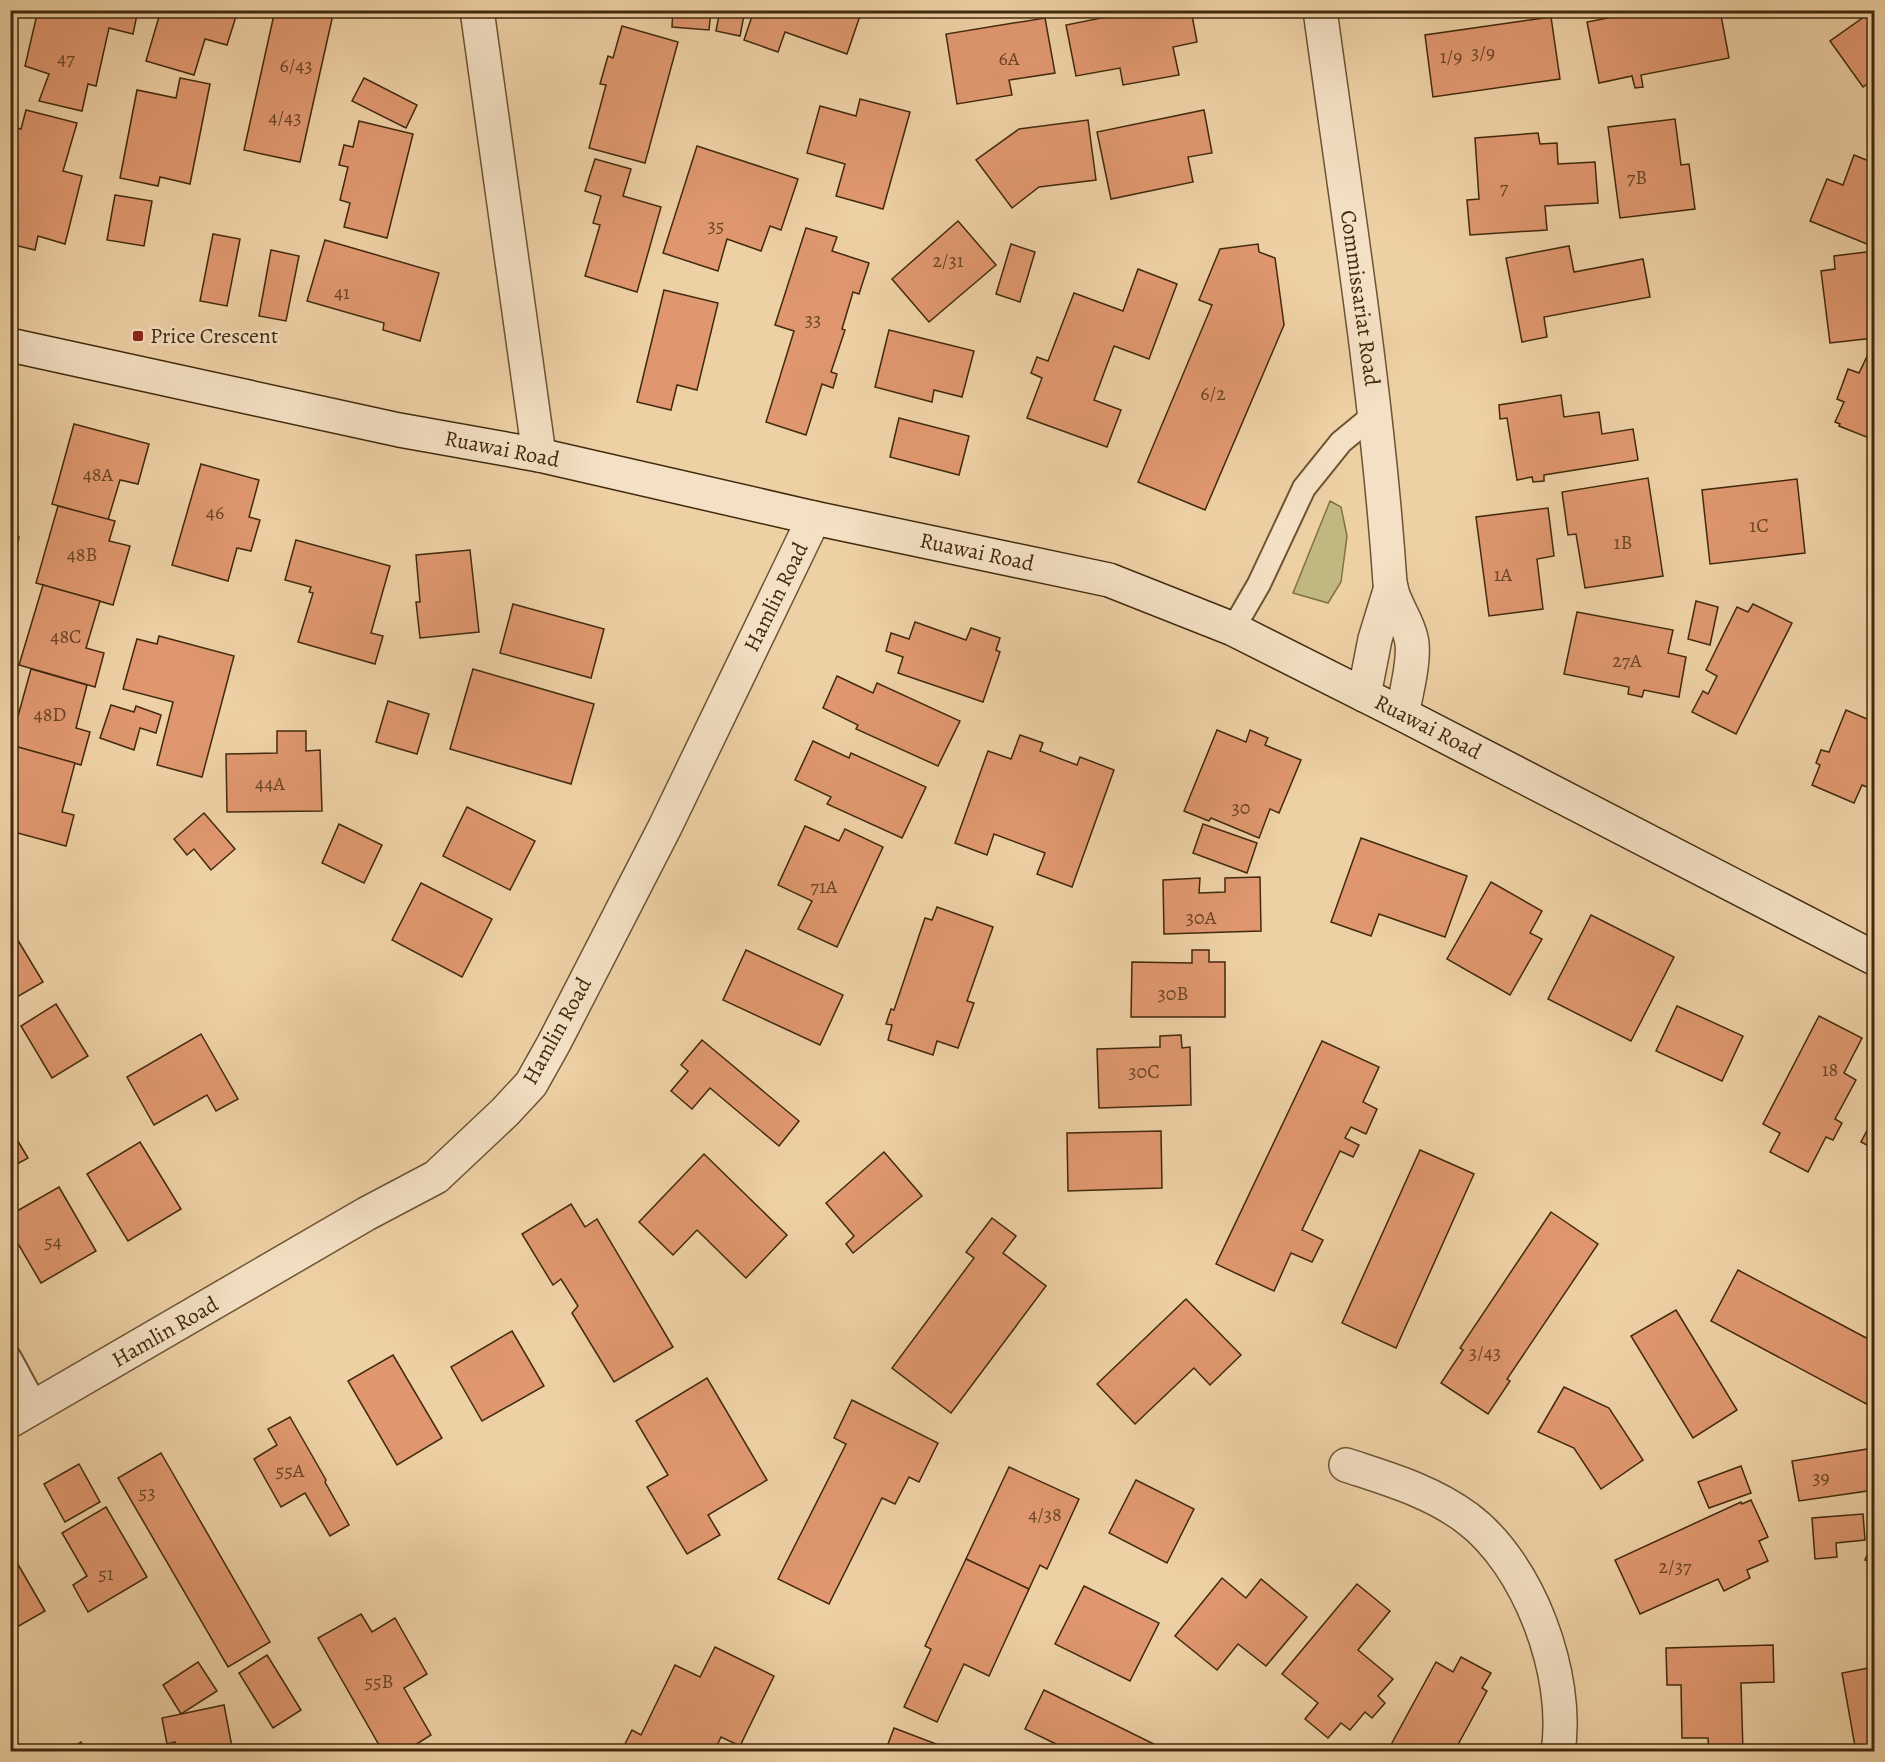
<svg xmlns="http://www.w3.org/2000/svg" width="1885" height="1762" font-family="Alegreya,serif">
<style>
.green{fill:#c1b881;stroke:#817147;stroke-width:1.5}
.building{fill:#e0976f;stroke:#412a0d;stroke-width:1.5}
.lines{fill:none;stroke-linecap:round;stroke-linejoin:round}
.lane-casing{stroke:#6c5433;stroke-width:26}
.street-casing{stroke:#6c5433;stroke-width:36}
.secondary-casing{stroke:#412a0d;stroke-width:36}
.lane{stroke:#f4e0c4;stroke-width:22}
.street{stroke:#f4e0c4;stroke-width:33}
.secondary{stroke:#f4e0c4;stroke-width:33}
.poi-dot{fill:#8f2418;stroke:#f4e0c4;stroke-width:2}
.labels{text-anchor:middle;dominant-baseline:central;stroke-width:5;stroke-linejoin:round;paint-order:stroke}
.number-label{font-size:20px;fill:#694526}
.street-label{font-size:22px;fill:#412a0d;stroke:#f4e0c4}
.poi-label{font-size:22px;fill:#412a0d;stroke:#f4e0c4;text-anchor:start}
</style>
<rect width="100%" height="100%" fill="#eed0a5"/>
<filter id="stains"><feTurbulence type="fractalNoise" baseFrequency=".00333" numOctaves="4"/><feColorMatrix values="0 0 0 0 .2 0 0 0 0 .09 0 0 0 0 .02 0 0 0 .5 -.17"/></filter>
<radialGradient id="worn" r=".72"><stop offset=".6" stop-color="#630" stop-opacity="0"/><stop offset="1" stop-color="#630" stop-opacity=".3"/></radialGradient>
<!-- green -->
<polygon class="green" points="1330,501 1341,507 1347,536 1341,582 1328,603 1293,593"/>
<!-- building -->
<g class="building">
<polygon points="38,10 138,10 133,34 109,28 96,86 88,84 82,111 39,101 49,74 25,66"/>
<polygon points="161,10 238,10 227,45 205,39 194,75 146,61"/>
<polygon points="275,10 334,10 300,162 244,150"/>
<polygon points="673,10 711,10 709,30 672,27"/>
<polygon points="720,10 745,10 740,36 716,31"/>
<polygon points="754,10 862,10 847,54 785,32 778,52 744,40"/>
<polygon points="1141,10 1191,10 1197,42 1173,47 1179,75 1123,85 1120,68 1076,76 1066,25"/>
<polygon points="1648,10 1720,10 1729,58 1641,75 1643,87 1635,88 1632,76 1599,83 1587,22"/>
<polygon points="1865,10 1874,10 1874,79 1863,87 1830,41 1868,14"/>
<polygon points="1551,17 1560,79 1433,97 1425,35"/>
<polygon points="1045,18 1055,73 1009,80 1012,95 957,104 946,34"/>
<polygon points="622,26 678,42 645,163 589,148 606,85 600,84 608,56 613,58"/>
<polygon points="180,78 210,84 190,184 160,177 158,186 120,178 137,90 176,98"/>
<polygon points="364,78 417,105 406,128 352,101"/>
<polygon points="860,99 910,112 883,209 836,196 845,164 807,153 820,106 856,116"/>
<polygon points="26,110 77,123 63,171 82,176 65,244 38,236 35,250 10,244 10,212 18,184 10,182 10,126 21,129"/>
<polygon points="1204,110 1212,153 1188,157 1193,182 1111,199 1097,132"/>
<polygon points="1675,119 1681,165 1689,164 1695,209 1620,218 1608,127"/>
<polygon points="1088,120 1096,180 1039,187 1012,208 976,160 1019,129"/>
<polygon points="359,121 413,134 387,238 344,227 350,203 340,200 348,167 339,165 344,145 353,147"/>
<polygon points="1538,133 1540,144 1557,143 1558,164 1595,162 1598,203 1545,206 1547,230 1470,235 1467,200 1479,199 1475,138"/>
<polygon points="697,146 798,179 781,230 770,226 761,251 727,239 718,271 663,253"/>
<polygon points="1854,155 1874,163 1874,224 1867,244 1810,221 1827,179 1843,185"/>
<polygon points="595,159 631,169 623,196 661,207 637,292 585,276 600,225 593,223 601,196 585,191"/>
<polygon points="115,195 152,201 144,246 107,240"/>
<polygon points="958,221 996,265 929,322 892,279"/>
<polygon points="806,228 837,237 832,251 869,263 859,294 853,292 842,329 845,330 831,372 837,374 833,388 822,384 806,435 766,422 794,331 775,325"/>
<polygon points="213,234 240,239 227,306 200,301"/>
<polygon points="325,240 439,273 420,341 383,330 384,323 307,301"/>
<polygon points="1011,244 1035,252 1020,302 996,294"/>
<polygon points="1258,244 1259,252 1275,258 1284,325 1205,510 1138,482 1212,305 1199,300 1220,249"/>
<polygon points="1569,246 1574,272 1643,259 1650,297 1544,317 1547,337 1522,342 1506,258"/>
<polygon points="271,250 299,256 286,321 259,316"/>
<polygon points="1874,251 1874,338 1830,343 1821,271 1835,269 1834,256"/>
<polygon points="1138,269 1177,284 1149,359 1114,346 1094,400 1121,410 1107,447 1027,418 1042,378 1031,373 1037,357 1048,361 1074,293 1123,311"/>
<polygon points="664,290 718,303 697,390 677,385 671,410 637,402"/>
<polygon points="889,330 974,351 962,397 934,390 932,402 875,387"/>
<polygon points="1873,344 1874,344 1874,440 1839,426 1840,424 1835,422 1844,402 1837,399 1848,369 1859,373"/>
<polygon points="1561,395 1564,417 1599,412 1602,434 1633,429 1638,460 1544,475 1544,481 1533,482 1532,477 1517,480 1507,418 1500,419 1499,405"/>
<polygon points="899,418 969,436 959,475 890,457"/>
<polygon points="74,424 149,444 138,484 120,480 108,520 52,504"/>
<polygon points="201,464 259,480 249,517 260,520 251,551 237,548 228,581 172,565"/>
<polygon points="1648,478 1663,576 1585,588 1576,534 1568,535 1562,492"/>
<polygon points="1797,479 1805,553 1710,564 1702,490"/>
<polygon points="58,506 115,521 109,541 130,546 113,605 36,583"/>
<polygon points="1548,508 1554,556 1537,559 1543,609 1489,616 1476,517"/>
<polygon points="10,535 19,537 10,578"/>
<polygon points="296,540 390,566 371,633 383,636 375,664 298,642 313,593 309,592 311,587 285,580"/>
<polygon points="470,550 479,632 420,638 416,602 420,602 416,555"/>
<polygon points="43,585 100,601 86,648 104,653 95,687 19,665"/>
<polygon points="1696,601 1718,607 1710,645 1688,639"/>
<polygon points="513,604 604,629 591,678 500,653"/>
<polygon points="1753,604 1792,623 1736,734 1692,712 1703,691 1708,694 1717,676 1706,670 1737,607 1748,612"/>
<polygon points="1577,612 1673,630 1668,653 1686,657 1679,697 1644,690 1642,697 1628,694 1629,687 1564,674"/>
<polygon points="915,622 966,640 971,628 1000,638 996,650 1000,652 983,702 898,673 903,657 886,651 891,633 909,639"/>
<polygon points="159,636 234,656 202,777 157,765 173,702 123,689 137,639 157,644"/>
<polygon points="31,669 87,685 76,728 90,732 81,765 10,745"/>
<polygon points="473,669 594,704 571,784 450,749"/>
<polygon points="837,676 873,693 877,683 960,721 938,766 856,729 858,725 823,708"/>
<polygon points="388,701 429,714 417,754 376,742"/>
<polygon points="1874,702 1874,790 1862,785 1854,803 1812,785 1820,765 1816,763 1821,750 1829,752 1846,710 1867,719"/>
<polygon points="111,705 134,712 136,706 161,715 156,733 140,728 134,750 100,738"/>
<polygon points="1217,730 1246,742 1250,730 1268,738 1265,745 1301,760 1279,813 1270,809 1259,838 1211,818 1209,821 1184,811"/>
<polygon points="277,731 306,731 306,751 320,750 322,811 227,812 226,754 277,753"/>
<polygon points="1020,735 1043,743 1040,751 1077,765 1080,757 1114,770 1072,887 1037,874 1045,853 994,834 987,855 955,843 988,751 1011,759"/>
<polygon points="813,741 849,758 851,753 926,787 902,838 827,804 831,797 795,780"/>
<polygon points="18,747 75,763 62,812 74,815 66,846 10,831 10,775"/>
<polygon points="467,807 535,841 510,890 443,856"/>
<polygon points="204,813 235,849 211,870 194,849 187,855 174,839"/>
<polygon points="339,824 382,845 364,883 322,863"/>
<polygon points="1203,824 1257,843 1247,873 1193,853"/>
<polygon points="805,826 839,841 845,829 883,847 837,947 798,929 812,901 778,885"/>
<polygon points="1361,838 1467,876 1445,937 1379,914 1371,936 1331,922"/>
<polygon points="1260,877 1261,931 1164,934 1163,880 1200,878 1199,893 1225,892 1225,878"/>
<polygon points="1491,882 1542,911 1530,933 1542,939 1510,995 1447,959"/>
<polygon points="421,883 492,919 462,977 392,940"/>
<polygon points="937,907 993,927 967,1001 974,1003 958,1048 937,1041 933,1055 888,1040 892,1025 886,1024 891,1009 894,1010 925,918 932,920"/>
<polygon points="1591,915 1674,957 1631,1041 1548,999"/>
<polygon points="10,927 43,982 10,1001"/>
<polygon points="746,950 843,995 820,1045 723,1000"/>
<polygon points="1192,950 1209,950 1209,962 1225,962 1225,1017 1131,1017 1132,962 1192,963"/>
<polygon points="56,1004 88,1056 52,1078 21,1026"/>
<polygon points="1677,1006 1743,1036 1722,1081 1656,1051"/>
<polygon points="1819,1016 1862,1038 1844,1073 1856,1080 1835,1119 1842,1123 1833,1140 1826,1137 1808,1172 1770,1152 1780,1133 1763,1124"/>
<polygon points="201,1034 238,1099 216,1111 207,1095 154,1125 127,1077"/>
<polygon points="1181,1035 1182,1048 1190,1047 1191,1105 1099,1108 1097,1049 1160,1047 1160,1036"/>
<polygon points="702,1040 799,1121 779,1146 710,1088 692,1109 671,1091 688,1071 681,1065"/>
<polygon points="1322,1041 1379,1067 1363,1102 1377,1109 1366,1134 1351,1127 1345,1138 1359,1145 1353,1157 1340,1151 1302,1230 1323,1240 1312,1262 1291,1253 1274,1291 1216,1264"/>
<polygon points="1874,1117 1874,1149 1861,1142"/>
<polygon points="10,1128 28,1158 10,1168"/>
<polygon points="1161,1131 1162,1188 1068,1191 1067,1133"/>
<polygon points="140,1142 181,1209 128,1241 87,1174"/>
<polygon points="1420,1150 1474,1174 1396,1348 1342,1323"/>
<polygon points="884,1152 922,1196 853,1253 846,1244 854,1236 826,1203"/>
<polygon points="704,1154 787,1235 746,1278 697,1230 673,1255 639,1222"/>
<polygon points="59,1187 96,1251 41,1283 10,1230 10,1215"/>
<polygon points="571,1204 585,1227 597,1219 673,1347 614,1382 572,1313 578,1306 561,1279 553,1285 522,1234"/>
<polygon points="1551,1212 1598,1244 1507,1379 1510,1381 1488,1414 1441,1383 1463,1350 1460,1348"/>
<polygon points="992,1218 1016,1236 1003,1253 1046,1286 951,1413 892,1368 974,1258 966,1252"/>
<polygon points="1738,1270 1874,1342 1874,1408 1711,1321"/>
<polygon points="1186,1299 1241,1355 1210,1385 1194,1368 1135,1424 1097,1384"/>
<polygon points="1676,1310 1737,1410 1693,1438 1631,1336"/>
<polygon points="512,1331 544,1386 482,1421 451,1367"/>
<polygon points="393,1355 442,1438 397,1465 348,1381"/>
<polygon points="707,1378 767,1480 708,1515 720,1535 687,1554 647,1487 668,1475 636,1421"/>
<polygon points="1564,1387 1609,1408 1643,1460 1601,1489 1574,1448 1538,1432"/>
<polygon points="852,1400 938,1443 919,1482 909,1477 895,1504 882,1498 829,1604 778,1579 846,1444 834,1438"/>
<polygon points="290,1417 326,1480 325,1482 349,1525 330,1536 305,1493 281,1507 254,1459 277,1445 268,1429"/>
<polygon points="1874,1448 1874,1490 1799,1501 1792,1461"/>
<polygon points="161,1453 270,1642 228,1667 118,1478"/>
<polygon points="79,1464 100,1502 65,1522 44,1484"/>
<polygon points="1741,1466 1751,1493 1709,1508 1698,1482"/>
<polygon points="1009,1467 1079,1499 1047,1569 1040,1565 1029,1589 966,1559"/>
<polygon points="1136,1480 1194,1509 1167,1563 1109,1533"/>
<polygon points="1751,1500 1768,1537 1759,1541 1768,1561 1747,1570 1750,1578 1724,1591 1718,1579 1640,1614 1615,1560 1741,1502 1742,1504"/>
<polygon points="106,1507 147,1577 88,1612 73,1585 87,1576 62,1533"/>
<polygon points="1863,1514 1865,1540 1836,1543 1837,1557 1815,1559 1812,1518"/>
<polygon points="1874,1539 1874,1565 1865,1560"/>
<polygon points="966,1559 1029,1589 989,1676 964,1664 937,1722 904,1707 931,1649 925,1646"/>
<polygon points="16,1561 45,1611 10,1631 10,1564"/>
<polygon points="1222,1578 1246,1598 1261,1579 1307,1617 1266,1666 1238,1644 1217,1670 1175,1636"/>
<polygon points="1357,1584 1390,1611 1358,1650 1393,1679 1378,1696 1385,1703 1372,1718 1365,1712 1350,1730 1341,1723 1328,1738 1305,1719 1318,1703 1282,1674"/>
<polygon points="1084,1586 1159,1623 1130,1681 1055,1644"/>
<polygon points="361,1614 372,1632 395,1618 427,1674 404,1688 431,1735 404,1752 383,1752 318,1638"/>
<polygon points="1773,1645 1774,1682 1741,1683 1743,1752 1709,1752 1708,1738 1682,1738 1681,1685 1667,1685 1666,1648"/>
<polygon points="715,1647 774,1676 740,1746 721,1737 714,1752 621,1752 632,1730 641,1735 675,1665 700,1677"/>
<polygon points="267,1655 301,1710 273,1728 239,1673"/>
<polygon points="1461,1657 1491,1673 1482,1688 1487,1691 1454,1752 1387,1752 1436,1662 1453,1672"/>
<polygon points="198,1662 217,1691 181,1714 163,1685"/>
<polygon points="1874,1667 1874,1752 1856,1752 1842,1673"/>
<polygon points="1044,1690 1168,1751 1168,1752 1058,1752 1060,1746 1025,1729"/>
<polygon points="224,1705 233,1752 178,1752 175,1742 167,1744 162,1718"/>
<polygon points="894,1728 957,1752 885,1752"/>
<polygon points="81,1742 86,1752 65,1752"/>
</g>
<g class="lines">
<!-- lane casing -->
<g class="lane-casing">
<g id="lane">
<polyline points="1233,629 1259,584 1304,488 1341,442 1375,414"/>
<polyline points="10,1358 36,1406"/>
</g>
</g>
<!-- street casing -->
<g class="street-casing">
<g id="street">
<polyline points="477,10 539,455"/>
<path d="M1320,10C1346,201 1377,391 1390,583C1392,602 1407,619 1411,638C1416,655 1406,695 1402,714"/>
<polyline points="1364,695 1375,639 1391,587"/>
<polyline points="10,1421 366,1214 436,1177 505,1112 531,1084 554,1043 665,827 814,518"/>
<path d="M1346,1465C1388,1479 1431,1491 1467,1518C1529,1564 1570,1675 1558,1752"/>
</g>
</g>
<!-- secondary casing -->
<g class="secondary-casing">
<polyline id="secondary" points="10,345 399,430 539,455 814,518 1109,580 1233,629 1402,714 1874,958"/>
</g>
<!-- lane -->
<use href="#lane" class="lane"/>
<!-- street -->
<use href="#street" class="street"/>
<!-- secondary -->
<use href="#secondary" class="secondary"/>
</g>
<!-- markers -->
<rect class="poi-dot" x="132" y="330" width="12" height="12" rx="3"/>
<g class="labels">
<!-- number labels -->
<g class="number-label">
<text x="1483" y="52">3/9</text>
<text x="1451" y="56">1/9</text>
<text x="66" y="58">47</text>
<text x="1009" y="58">6A</text>
<text x="296" y="65">6/43</text>
<text x="285" y="117">4/43</text>
<text x="1637" y="177">7B</text>
<text x="1504" y="187">7</text>
<text x="716" y="225">35</text>
<text x="948" y="260">2/31</text>
<text x="342" y="292">41</text>
<text x="813" y="319">33</text>
<text x="1213" y="393">6/2</text>
<text x="98" y="474">48A</text>
<text x="215" y="512">46</text>
<text x="1759" y="525">1C</text>
<text x="1623" y="542">1B</text>
<text x="82" y="554">48B</text>
<text x="1503" y="574">1A</text>
<text x="66" y="636">48C</text>
<text x="1627" y="660">27A</text>
<text x="50" y="714">48D</text>
<text x="270" y="783">44A</text>
<text x="1241" y="807">30</text>
<text x="824" y="886">71A</text>
<text x="1201" y="917">30A</text>
<text x="1173" y="993">30B</text>
<text x="1830" y="1069">18</text>
<text x="1144" y="1071">30C</text>
<text x="53" y="1241">54</text>
<text x="1485" y="1352">3/43</text>
<text x="290" y="1470">55A</text>
<text x="1821" y="1477">39</text>
<text x="147" y="1492">53</text>
<text x="1045" y="1514">4/38</text>
<text x="1675" y="1566">2/37</text>
<text x="106" y="1573">51</text>
<text x="379" y="1681">55B</text>
</g>
<!-- street labels -->
<g class="street-label">
<text transform="translate(1360 298) rotate(82)">Commissariat Road</text>
<text transform="translate(502 449) rotate(11)">Ruawai Road</text>
<text transform="translate(977 552) rotate(12)">Ruawai Road</text>
<text transform="translate(776 597) rotate(-64)">Hamlin Road</text>
<text transform="translate(1428 727) rotate(27)">Ruawai Road</text>
<text transform="translate(557 1031) rotate(-61)">Hamlin Road</text>
<text transform="translate(165 1332) rotate(-30)">Hamlin Road</text>
</g>
<!-- poi labels -->
<g class="poi-label">
<text x="150" y="336">Price Crescent</text>
</g>
</g>
<!-- margin -->
<rect width="1885" height="1762" fill="none" stroke="#eed0a5" stroke-width="36"/>
<rect x="12" y="12" width="1861" height="1738" fill="none" stroke="#412a0d" stroke-width="3"/>
<rect x="18" y="18" width="1849" height="1726" fill="none" stroke="#412a0d" stroke-width="1.5"/>
<rect width="100%" height="100%" filter="url(#stains)"/>
<rect width="100%" height="100%" fill="url(#worn)"/>
</svg>
